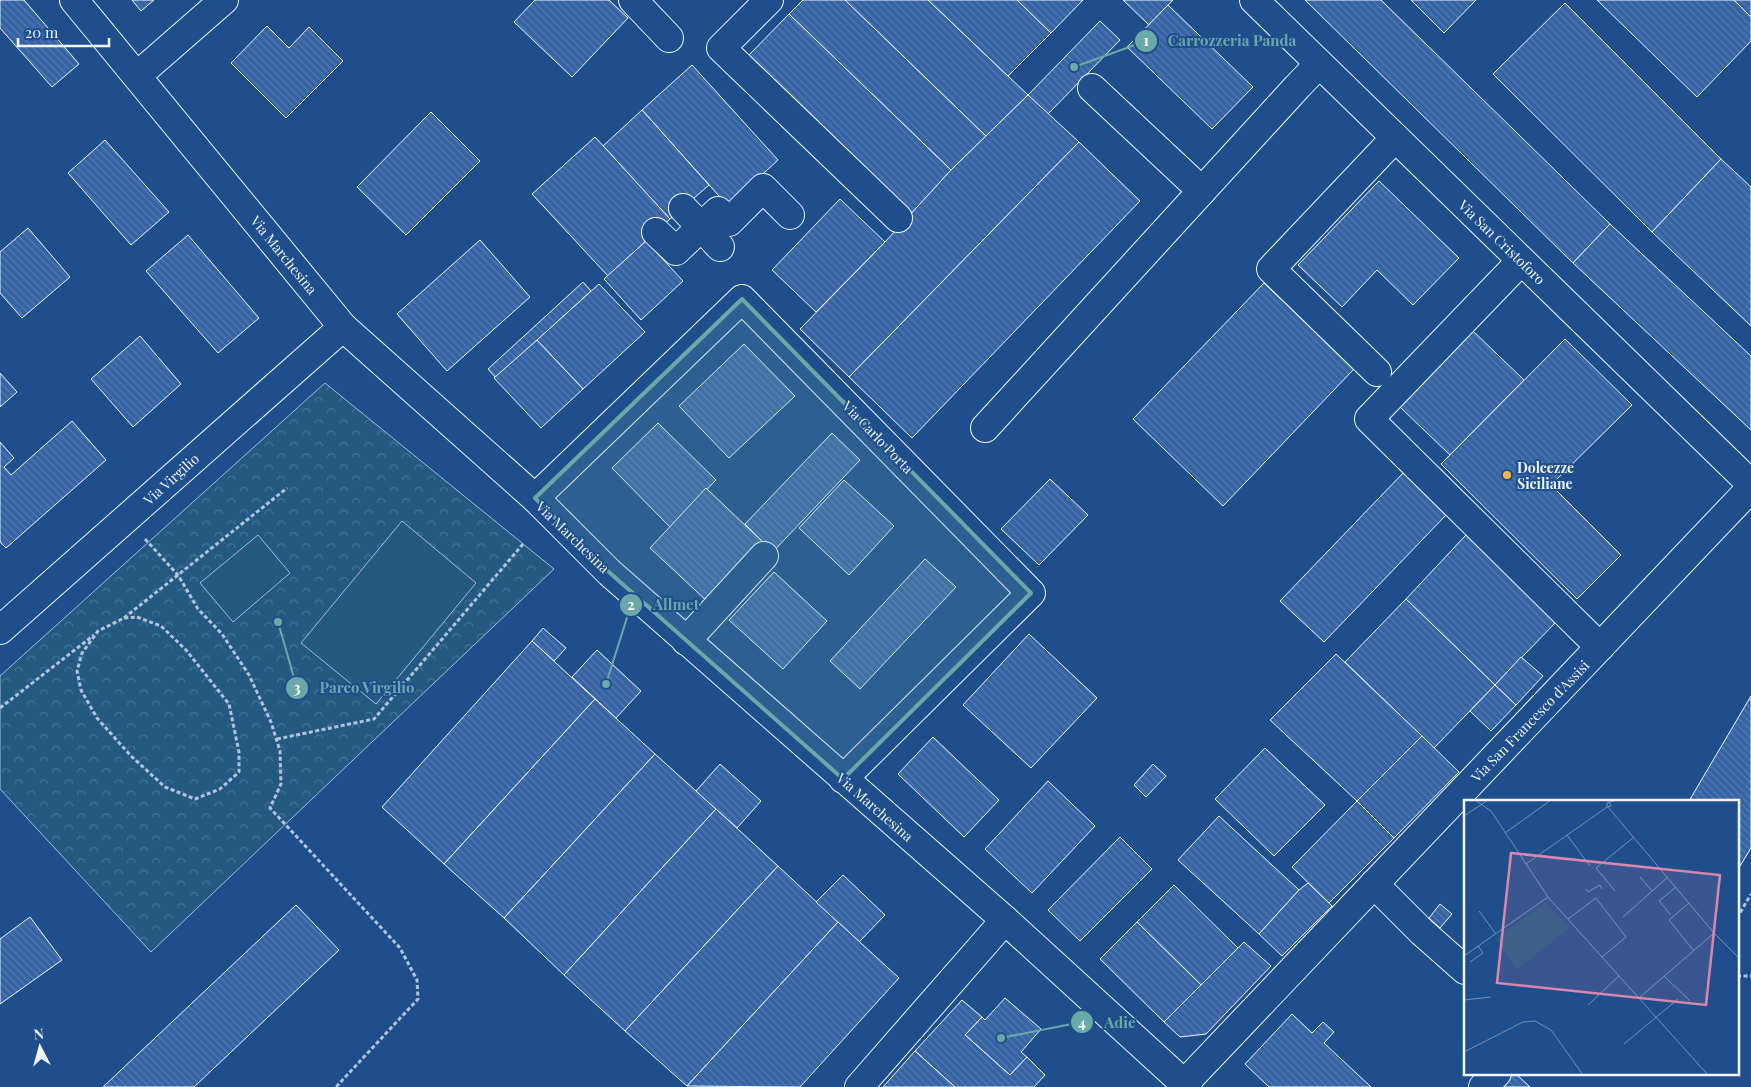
<svg xmlns="http://www.w3.org/2000/svg" width="1751" height="1087" font-family="'Playfair Display',serif">
<style>
.forest{fill:url(#forest-crowns);stroke:#a8bbd7}
.pitch{fill:#245a82;stroke:#a8bbd7}
.building{fill:url(#building-back-hatch);stroke:#f2f6ff}
.lines{fill:none;stroke-linecap:round;stroke-linejoin:round}
.minor-casing{stroke:#f2f6ff;stroke-width:30}
.path{stroke:#b3c4dc;stroke-width:3;stroke-dasharray:4 2.5;stroke-linecap:butt}
.minor{stroke:#1f4e8c;stroke-width:28}
.marked{fill:#6aa9a8;fill-opacity:0.2;stroke:#6aa9a8;stroke-width:4;stroke-linejoin:round}
.poi-dot{fill:#ffb74d;stroke:#1f4e8c;stroke-width:2}
.labels{text-anchor:middle;dominant-baseline:central;stroke-width:4;stroke-linejoin:round;paint-order:stroke}
.street-label{font-size:14px;fill:#f2f6ff;stroke:#1f4e8c}
.poi-label{font-size:14px;font-weight:bold;fill:#f2f6ff;stroke:#1f4e8c;text-anchor:start}
.inset-road{fill:none;stroke:#7391ba;stroke-width:1}
.view{fill:#da87ad;fill-opacity:0.15;stroke:#da87ad;stroke-width:2.5}
.inset-edge{fill:none;stroke:#f2f6ff;stroke-width:2.5}
.leader{fill:none;stroke:#6aa9a8;stroke-width:2}
.callout-dot{fill:#6aa9a8;stroke:#1f4e8c;stroke-width:2}
.mark-label{font-size:15px;text-anchor:middle;font-weight:bold;fill:#fff}
.callout-label{font-size:15px;text-anchor:middle;font-weight:bold;fill:#6aa9a8;stroke:#1f4e8c;stroke-width:4;stroke-linejoin:round;paint-order:stroke}
</style>
<defs>
<pattern id="forest-crowns" width="20" height="18" patternUnits="userSpaceOnUse" patternTransform="scale(1.25)"><rect width="20" height="18" fill="#245a82"/><path d="M2 6a3 3 0 1 1 6 0M12 15a3 3 0 1 1 6 0" fill="none" stroke="#447295"/></pattern>
<pattern id="building-back-hatch" width="6" height="6" patternUnits="userSpaceOnUse" patternTransform="scale(1.25)"><rect width="6" height="6" fill="#3563a3"/><path d="M-1 5l2 2M0 0l6 6M5-1l2 2" fill="none" stroke="#537ab1"/></pattern>
</defs>
<rect width="100%" height="100%" fill="#1f4e8c"/>
<!-- forest -->
<polygon class="forest" points="325,383 554,569 151,952 0,789 0,676"/>
<!-- pitch -->
<g class="pitch">
<polygon points="402,521 476,583 376,704 301,643"/>
<polygon points="258,535 290,573 233,622 200,583"/>
</g>
<!-- building -->
<g class="building">
<polygon points="0,0 24,0 79,64 52,87 0,28"/>
<polygon points="132,0 154,0 141,11"/>
<polygon points="535,0 609,0 628,18 572,77 514,22"/>
<polygon points="803,0 845,0 986,136 951,170 789,14"/>
<polygon points="845,0 928,0 1028,95 986,136"/>
<polygon points="928,0 1017,0 1051,33 1008,76"/>
<polygon points="1017,0 1083,0 1051,33"/>
<polygon points="1123,0 1173,0 1149,25"/>
<polygon points="1305,0 1381,0 1610,224 1573,263"/>
<polygon points="1411,0 1476,0 1444,33"/>
<polygon points="1597,0 1734,0 1751,17 1751,41 1697,97"/>
<polygon points="1734,0 1751,0 1751,17"/>
<polygon points="1565,3 1721,159 1652,232 1493,74"/>
<polygon points="1168,5 1253,87 1212,129 1127,47"/>
<polygon points="789,14 951,170 912,213 748,56"/>
<polygon points="1100,21 1120,40 1048,114 1028,95"/>
<polygon points="267,26 289,48 309,27 343,61 286,118 231,63"/>
<polygon points="692,65 778,160 728,206 642,110"/>
<polygon points="1028,95 1079,142 849,377 800,329 885,242 951,170"/>
<polygon points="642,110 709,185 670,219 603,146"/>
<polygon points="431,112 480,161 406,235 357,187"/>
<polygon points="595,137 670,219 608,276 532,194"/>
<polygon points="105,140 169,212 131,245 68,173"/>
<polygon points="1079,142 1140,201 912,438 849,377"/>
<polygon points="1721,159 1751,187 1751,326 1652,232"/>
<polygon points="1379,181 1459,258 1413,305 1377,270 1342,307 1298,265"/>
<polygon points="840,199 885,242 816,312 772,270"/>
<polygon points="1610,224 1751,356 1751,430 1573,263"/>
<polygon points="28,228 70,277 22,318 0,293 0,252"/>
<polygon points="188,235 259,318 218,353 146,271"/>
<polygon points="480,240 530,297 447,371 397,314"/>
<polygon points="646,241 683,281 641,320 604,279"/>
<polygon points="583,282 591,291 496,378 488,369"/>
<polygon points="1264,283 1354,369 1223,506 1133,419"/>
<polygon points="599,284 645,332 583,389 537,340"/>
<polygon points="1473,331 1524,380 1450,455 1400,407"/>
<polygon points="140,336 181,384 133,427 91,379"/>
<polygon points="1565,339 1632,405 1551,485 1621,555 1577,599 1441,464"/>
<polygon points="537,340 583,389 541,428 494,378"/>
<polygon points="744,344 795,396 729,458 679,406"/>
<polygon points="0,373 17,392 0,407"/>
<polygon points="72,421 106,460 6,548 0,542 0,442 14,458 4,467 11,475"/>
<polygon points="658,423 716,480 670,527 612,468"/>
<polygon points="832,433 860,460 767,558 768,547 745,524"/>
<polygon points="1404,472 1447,514 1324,642 1280,601"/>
<polygon points="1050,479 1088,515 1039,565 1001,529"/>
<polygon points="844,480 894,526 849,575 799,528"/>
<polygon points="706,488 768,547 710,604 650,548"/>
<polygon points="1466,535 1557,621 1495,685 1406,599"/>
<polygon points="925,559 956,587 860,689 830,661"/>
<polygon points="774,572 827,621 783,669 729,620"/>
<polygon points="1406,599 1495,685 1434,748 1345,662"/>
<polygon points="543,628 566,648 554,661 532,641"/>
<polygon points="1029,634 1097,698 1031,768 963,705"/>
<polygon points="532,641 595,699 444,864 382,807"/>
<polygon points="597,650 641,691 616,718 572,677"/>
<polygon points="1336,654 1422,736 1357,801 1270,720"/>
<polygon points="1521,657 1543,676 1516,705 1495,685"/>
<polygon points="1495,685 1516,705 1491,731 1470,711"/>
<polygon points="1751,696 1751,848 1737,871 1737,801 1689,801"/>
<polygon points="595,699 655,754 504,918 444,864"/>
<polygon points="1422,736 1459,772 1394,838 1357,801"/>
<polygon points="933,737 999,800 964,837 898,774"/>
<polygon points="1265,748 1325,805 1274,856 1215,799"/>
<polygon points="655,754 716,809 564,975 504,918"/>
<polygon points="720,764 761,801 737,828 696,791"/>
<polygon points="1153,764 1166,776 1146,797 1134,785"/>
<polygon points="1048,781 1095,826 1032,893 985,849"/>
<polygon points="1357,801 1394,838 1329,903 1292,867"/>
<polygon points="716,809 778,866 625,1031 564,975"/>
<polygon points="1219,816 1299,890 1259,934 1178,860"/>
<polygon points="1120,837 1152,869 1080,941 1048,910"/>
<polygon points="778,866 838,922 687,1086 625,1031"/>
<polygon points="843,875 885,915 859,942 816,902"/>
<polygon points="1308,883 1332,906 1282,956 1259,934 1299,890"/>
<polygon points="1174,885 1238,948 1201,985 1137,922"/>
<polygon points="1440,904 1452,914 1440,928 1429,918"/>
<polygon points="296,905 339,950 194,1087 103,1087"/>
<polygon points="30,917 62,960 0,1004 0,939"/>
<polygon points="838,922 899,978 800,1087 687,1086"/>
<polygon points="1137,922 1201,985 1164,1022 1100,959"/>
<polygon points="1244,942 1271,966 1206,1034 1180,1037 1164,1022"/>
<polygon points="1005,998 1041,1029 1021,1052 1027,1057 1010,1075 965,1035 982,1017 985,1020"/>
<polygon points="962,1000 982,1017 965,1035 1010,1075 1027,1057 1045,1075 1034,1087 955,1087 915,1051"/>
<polygon points="1292,1014 1312,1033 1323,1022 1334,1032 1324,1043 1371,1087 1269,1087 1245,1064"/>
<polygon points="915,1051 955,1087 883,1087"/>
<polygon points="1511,1073 1515,1073 1530,1087 1499,1087"/>
</g>
<g class="lines">
<!-- minor casing -->
<g class="minor-casing">
<g id="minor">
<polyline points="74,0 343,327 535,498 610,573 1005,920 1188,1087"/>
<polyline points="633,0 669,38"/>
<polyline points="769,0 721,48 898,218"/>
<polyline points="1254,0 1751,484"/>
<polyline points="138,75 224,0"/>
<polyline points="1092,88 1202,191"/>
<polyline points="683,208 720,247"/>
<polyline points="656,232 676,251 718,211 729,222 763,188 790,215"/>
<polyline points="1521,261 1369,419 1600,647"/>
<polyline points="1377,372 1271,269 1395,138"/>
<polyline points="985,428 1297,87 1319,64"/>
<polyline points="535,498 742,299 1031,593 843,779"/>
<polyline points="0,630 343,327"/>
<polyline points="686,641 764,556"/>
<polyline points="1374,884 1422,932 1465,970"/>
<polyline points="1184,1084 1751,488"/>
<polyline points="859,1087 1005,920"/>
<polyline points="1483,1087 1497,1073"/>
</g>
</g>
<!-- path -->
<g class="path">
<polyline points="145,539 178,575 198,609 222,634 249,675 271,722 280,751 281,784 270,808 400,948 417,980 418,999 336,1087"/>
<polygon points="137,617 161,626 186,650 229,704 239,752 239,772 220,789 195,799 165,787 131,756 97,718 81,690 77,671 82,653 98,631 124,618"/>
<polyline points="124,618 287,488"/>
<polyline points="0,708 94,635"/>
<polyline points="277,739 374,719 523,544"/>
<polyline points="1737,918 1751,894"/>
<polyline points="1737,976 1751,976"/>
</g>
<!-- minor -->
<use href="#minor" class="minor"/>
</g>
<!-- marked area -->
<path class="marked" d="M742,299L1031,593L843,779L610,573L535,498Z"/>
<!-- markers -->
<circle class="poi-dot" cx="1507" cy="475" r="5"/>
<g class="labels">
<!-- street labels -->
<g class="street-label">
<text transform="translate(1502 242) rotate(44)">Via San Cristoforo</text>
<text transform="translate(284 255) rotate(51)">Via Marchesina</text>
<text transform="translate(878 437) rotate(46)">Via Carlo Porta</text>
<text transform="translate(171 479) rotate(-42)">Via Virgilio</text>
<text transform="translate(573 537) rotate(44)">Via Marchesina</text>
<text transform="translate(1530 721) rotate(-46)">Via San Francesco d'Assisi</text>
<text transform="translate(875 807) rotate(41)">Via Marchesina</text>
</g>
<!-- poi labels -->
<g class="poi-label">
<text x="1517" y="467">Dolcezze<tspan x="1517" dy="16">Siciliane</tspan></text>
</g>
</g>
<!-- overview -->
<g transform="translate(1464 800)">
<rect width="275" height="275" fill="#1f4e8c"/>
<path d="M81,103L106,128L53,169L31,139Z" fill="#245a82"/>
<path d="M88,121L96,129L83,142L75,134Z" fill="#245a82"/>
<path class="inset-road" d="M11,0L27,11L84,97L244,275M145,2L147,6L143,7V3L152,0M144,7L250,133L275,158M0,16L24,0M41,33L87,0M103,35L126,66M62,64L143,7M176,77L188,91M122,89L124,92L136,85L138,89M151,91L132,68L170,37M225,103L205,120L230,151M15,111L32,134M207,115L195,101L212,87M159,117L204,77M104,119L132,98L162,137L138,157M0,156L84,97M6,162L19,153L14,146M200,176L226,201M175,198L250,133M0,200L27,197M124,205L155,176M160,244L214,199M0,252L59,222L71,221L87,230L119,275"/>
<path class="view" d="M47,53L256,75L242,205L33,183Z"/>
<rect width="275" height="275" class="inset-edge"/>
</g>
<!-- callouts -->
<path class="leader" d="M1074 67L1146 41M606 684L631 605M278 622L297 688M1001 1038L1082 1022"/>
<g class="callout-dot">
<circle cx="1074" cy="67" r="5"/>
<circle cx="606" cy="684" r="5"/>
<circle cx="278" cy="622" r="5"/>
<circle cx="1001" cy="1038" r="5"/>
<circle cx="1146" cy="41" r="12"/>
<circle cx="631" cy="605" r="12"/>
<circle cx="297" cy="688" r="12"/>
<circle cx="1082" cy="1022" r="12"/>
</g>
<g class="mark-label">
<text x="1146" y="46">1</text>
<text x="631" y="610">2</text>
<text x="297" y="693">3</text>
<text x="1082" y="1028">4</text>
</g>
<g class="callout-label">
<text x="1232" y="46">Carrozzeria Panda</text>
<text x="676" y="610">Allmet</text>
<text x="367" y="693">Parco Virgilio</text>
<text x="1120" y="1028">Adie</text>
</g>
<!-- north arrow -->
<g transform="translate(40 1047) rotate(354)" stroke="#1f4e8c" stroke-width="4" paint-order="stroke">
<path d="M0-4L9 19L0 12L-9 19Z" fill="#f2f6ff"/>
<text y="-8" font-size="14" font-weight="bold" text-anchor="middle" fill="#f2f6ff">N</text>
</g>
<!-- scale -->
<path d="M18 38v8h91v-8" fill="none" stroke="#f2f6ff" stroke-width="2.5"/>
<text x="25" y="38" font-size="15" fill="#f2f6ff" stroke="#1f4e8c" stroke-width="4" paint-order="stroke">20 m</text>
</svg>
